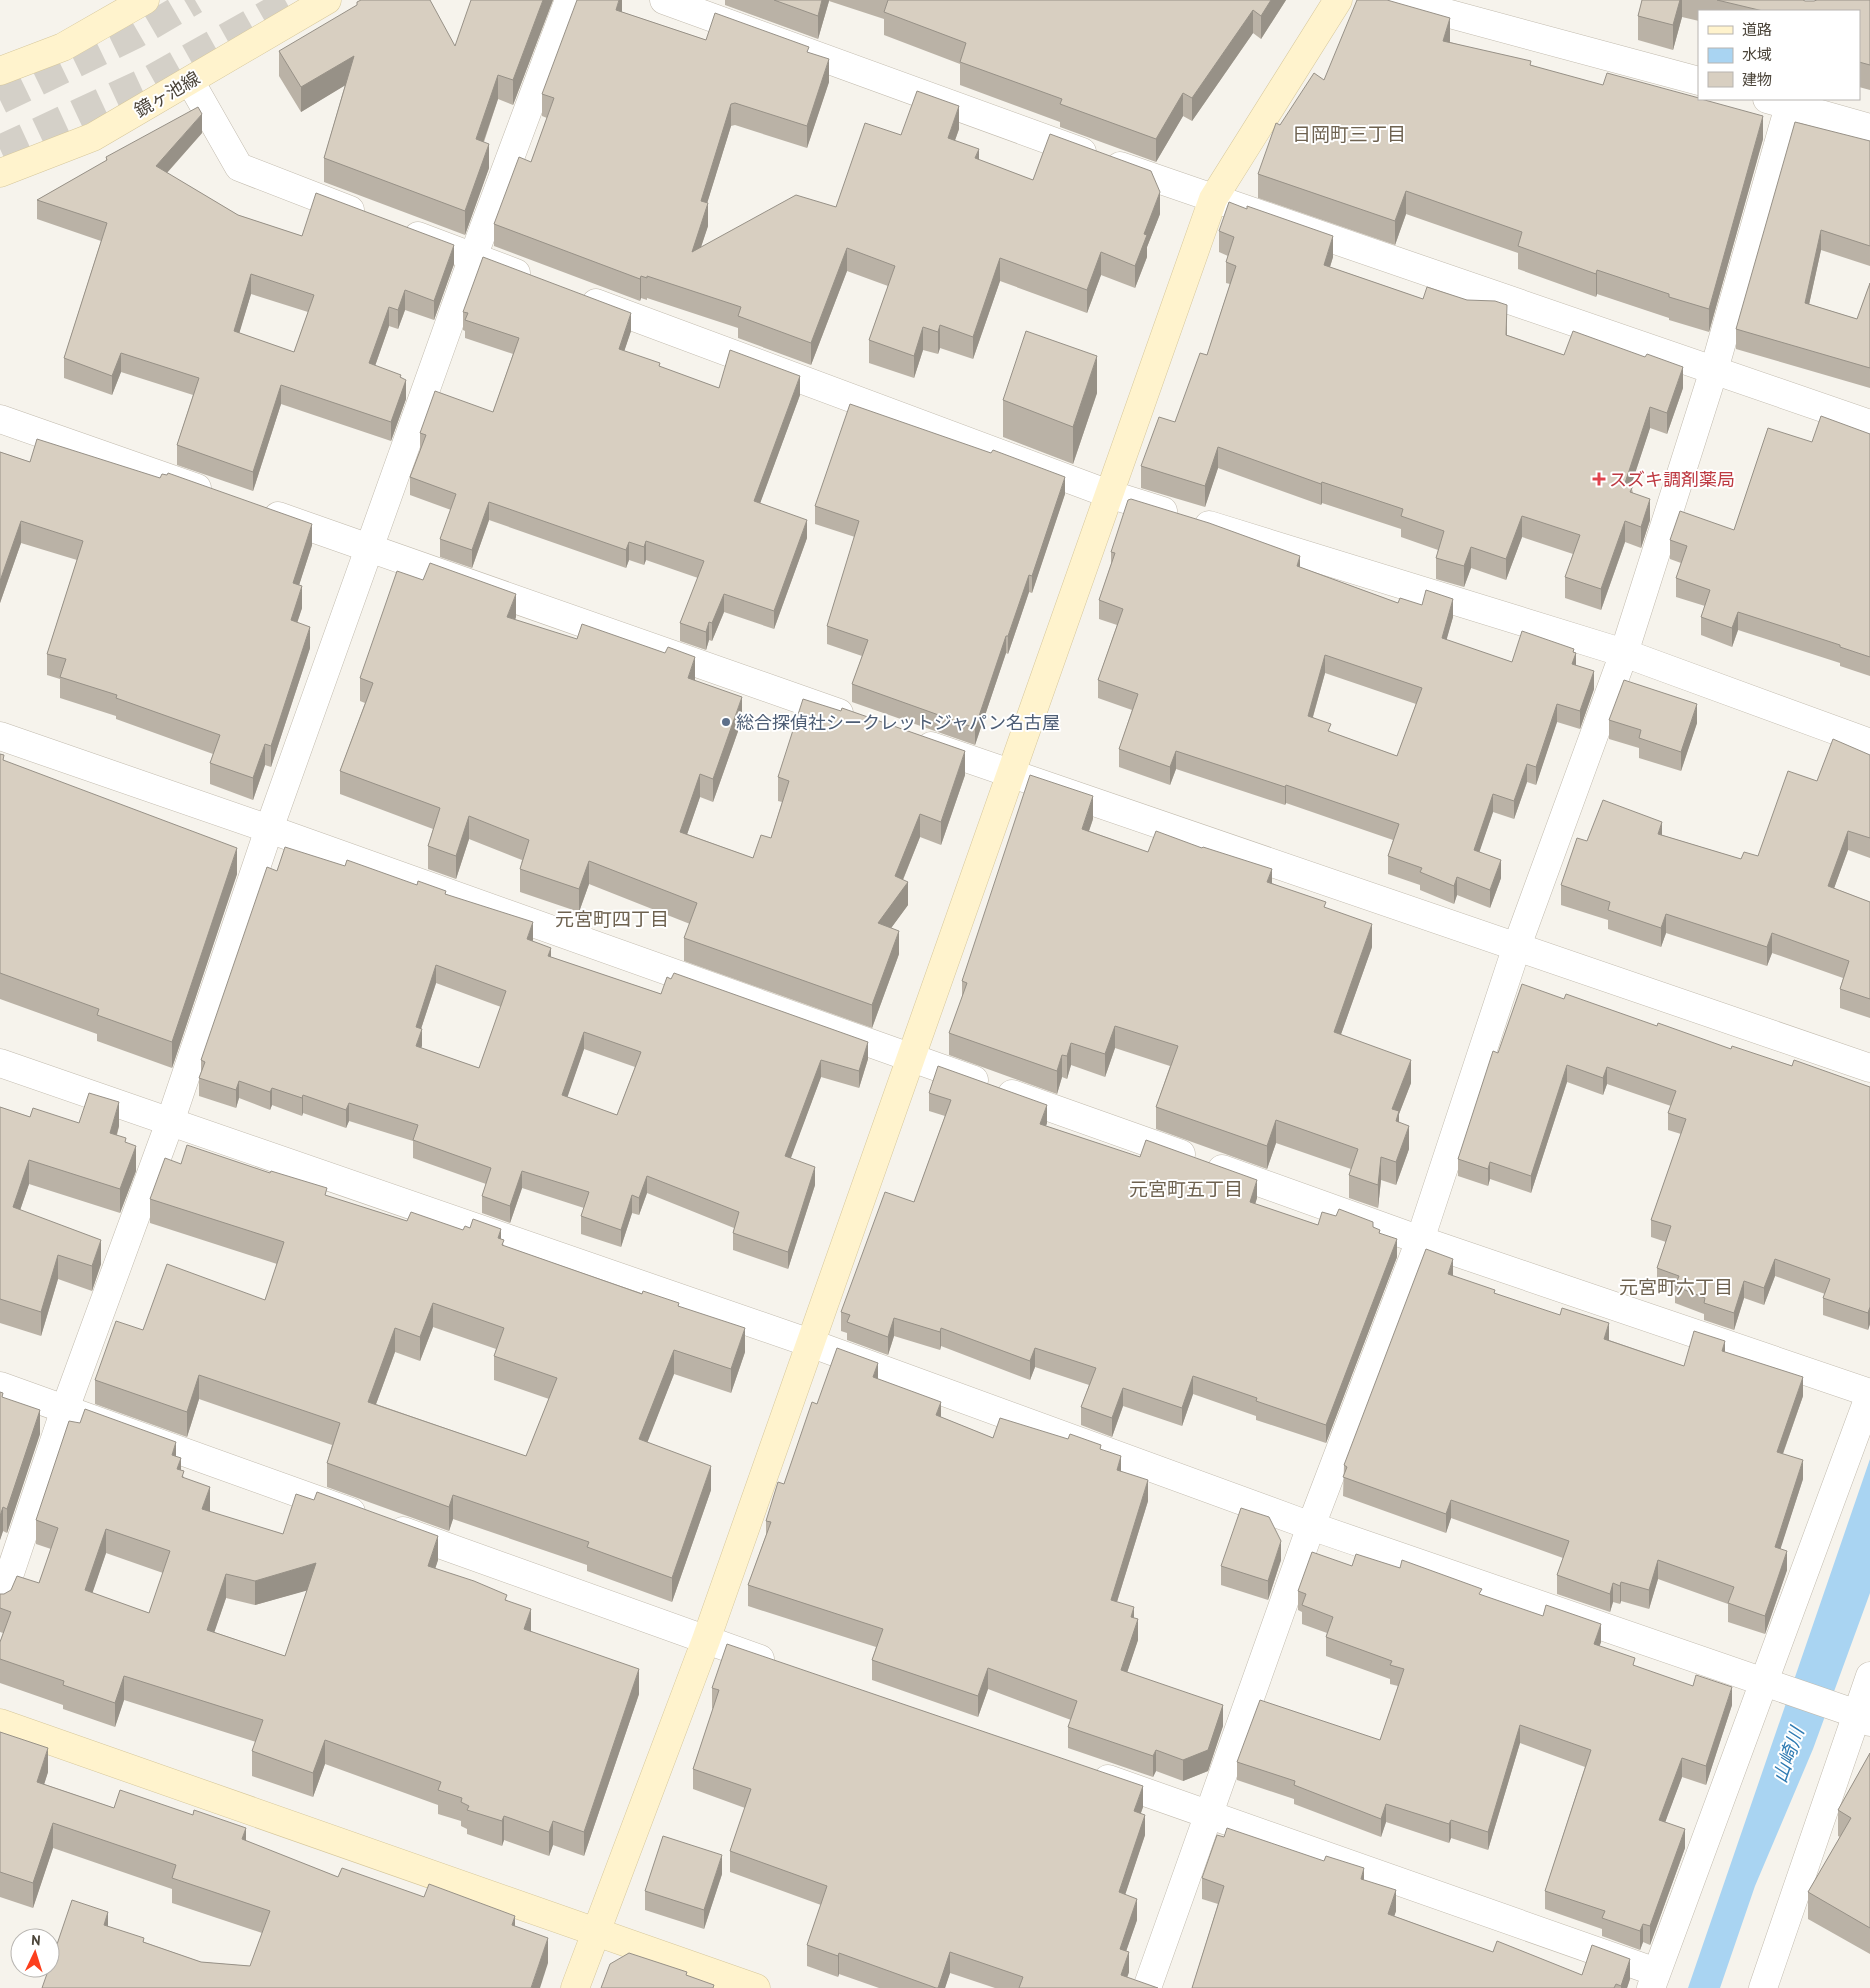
<svg xmlns="http://www.w3.org/2000/svg" width="1870" height="1988" font-family="'PT Sans','Noto Sans JP',sans-serif">
<style>
.water{fill:#a9d4f2}
.lines{fill:none;stroke-linecap:round;stroke-linejoin:round}
.highway-tunnel{stroke:#d4d0c8;stroke-width:28;stroke-dasharray:28 14;stroke-linecap:butt}
.street-casing{stroke:#c2bbae;stroke-width:29}
.secondary-casing{stroke:#d6c79b;stroke-width:29}
.street{stroke:#fff;stroke-width:28}
.secondary{stroke:#fff3cd;stroke-width:28}
.wall{fill:#bab2a6;fill-rule:evenodd}
.shaded-wall{fill:#979187}
.building{fill:#d8cfc1;stroke:#979187;fill-rule:evenodd}
.health-dot{fill:#e0444e;stroke:#fff;stroke-width:2}
.service-dot{fill:#5c6f8a;stroke:#fff;stroke-width:2}
.labels{text-anchor:middle;dominant-baseline:central;stroke-width:4;stroke-linejoin:round;paint-order:stroke}
.street-label{font-size:18px;fill:#4b4439;stroke:#fff}
.health-label{font-size:18px;fill:#be3a42;stroke:#fff;text-anchor:start}
.service-label{font-size:18px;fill:#4e5e75;stroke:#fff;text-anchor:start}
.neighbourhood-label{font-size:19px;fill:#6e6250;stroke:#fff}
.water-label{font-size:19px;font-style:italic;fill:#2e7ab2;stroke:#fff}
</style>
<rect width="100%" height="100%" fill="#f6f3ec"/>
<!-- water -->
<polygon class="water" points="1870,1459 1870,1593 1813,1749 1755,1886 1720,1988 1688,1988"/>
<g class="lines">
<!-- highway-tunnel -->
<g class="highway-tunnel">
<polyline points="0,100 135,35 195,0"/>
<polyline points="0,149 151,79 292,0"/>
</g>
<!-- street casing -->
<g class="street-casing">
<g id="street">
<polyline points="664,0 1082,152"/>
<polyline points="1398,0 1699,81"/>
<polyline points="190,81 239,167 350,210"/>
<polyline points="1767,99 1870,128"/>
<polyline points="1120,166 1870,424"/>
<polyline points="418,236 516,273"/>
<polyline points="596,303 1109,494 1163,511"/>
<polyline points="0,419 197,488"/>
<polyline points="278,516 839,713"/>
<polyline points="1209,525 1624,653 1870,743"/>
<polyline points="0,736 269,829 974,1080"/>
<polyline points="931,746 1870,1068"/>
<polyline points="0,1063 810,1343 1311,1526 1857,1714 1870,1722"/>
<polyline points="1012,1094 1181,1154"/>
<polyline points="1222,1169 1420,1240 1870,1393"/>
<polyline points="0,1386 351,1512"/>
<polyline points="403,1531 760,1659"/>
<polyline points="0,1603 65,1409 170,1122 269,829 473,257 569,0"/>
<polyline points="1108,1779 1656,1972"/>
<polyline points="1147,1988 1311,1526 1420,1240 1517,946 1624,653 1714,370 1791,99"/>
<polyline points="1651,1988 1870,1394"/>
<polyline points="1763,1988 1870,1676"/>
</g>
</g>
<!-- secondary casing -->
<g class="secondary-casing">
<g id="secondary">
<polyline points="0,71 63,47 145,0"/>
<polyline points="0,173 93,137 327,0"/>
<polyline points="0,1723 756,1988"/>
<polyline points="575,1988 706,1640 1213,199 1338,0"/>
</g>
</g>
<!-- street -->
<use href="#street" class="street"/>
<!-- secondary -->
<use href="#secondary" class="secondary"/>
</g>
<!-- wall -->
<g class="wall">
<polygon points="553,0 513,105 498,99 484,142 489,168 465,235 324,182 324,158 345,85 301,112 279,76 279,51 455,46"/>
<polygon points="622,0 622,12 706,40 809,53 829,82 807,148 735,125 731,126 707,203 708,226 701,247 836,207 901,135 959,129 955,140 979,160 1033,180 1160,214 1147,247 1147,257 1135,288 1101,275 1087,313 1000,281 973,359 940,348 938,354 923,350 914,378 869,363 869,340 888,286 847,271 811,365 738,338 738,328 647,298 647,300 641,298 640,301 494,246 494,224 531,162 547,118 542,116 542,94"/>
<polygon points="725,0 1286,0 1261,39 1253,33 1192,121 1183,116 1156,162 1060,127 1060,122 960,85 960,64 884,35 884,19 829,1 818,39 725,5"/>
<polygon points="1642,0 1803,0 1805,1 1870,0 1870,90 1859,87 1859,11 1699,11 1699,21 1682,17 1673,50 1638,40 1638,16"/>
<polygon points="1450,41 1450,42 1531,65 1763,139 1709,332 1669,320 1669,318 1597,294 1596,297 1518,269 1518,253 1406,214 1395,245 1258,198 1258,174 1280,125 1324,80"/>
<path d="M202,133L167,173L238,215L302,236L454,264L434,320L405,310L398,329L389,326L375,366L401,378L406,399L391,441L281,404L253,491L177,465V445L193,395L121,372L112,395L64,378V358L101,241L37,219V200L106,161V157ZM251,294L308,312L294,352L239,333Z"/>
<polygon points="1870,141 1870,266 1821,250 1809,304 1857,319 1870,283 1870,388 1736,349 1736,329"/>
<polygon points="1219,231 1333,257 1330,267 1423,299 1507,326 1507,335 1564,355 1683,388 1667,434 1650,428 1631,485 1633,493 1650,520 1641,548 1625,542 1601,610 1565,598 1565,577 1573,554 1522,537 1506,580 1471,568 1464,587 1436,579 1436,558 1438,550 1401,537 1401,529 1322,503 1321,505 1218,468 1205,507 1141,488 1141,466 1175,422 1207,355 1230,284 1226,283 1226,262 1228,256 1219,252"/>
<polygon points="463,312 631,331 624,351 660,367 719,388 800,395 760,503 807,538 774,629 724,612 712,641 709,640 706,650 680,641 680,623 698,578 646,560 644,565 629,560 626,568 489,520 472,568 440,557 440,539 451,510 410,495 410,477 420,450 420,433 493,412 513,354 465,338 465,331 463,330"/>
<polygon points="1097,393 1073,464 1003,437 1003,400"/>
<polygon points="1870,434 1870,676 1840,666 1840,663 1738,630 1732,647 1701,635 1701,617 1705,606 1676,597 1676,578 1681,563 1670,559 1670,540 1734,530 1812,442"/>
<polygon points="0,452 30,462 312,545 299,585 302,608 297,622 310,648 271,767 265,765 253,800 210,784 210,763 213,754 116,719 116,716 60,698 60,679 47,675 47,654 77,560 21,543 0,603"/>
<polygon points="1065,494 1032,593 1029,592 1008,654 1006,653 975,745 852,702 852,684 862,656 827,644 827,626 855,537 815,524 815,506"/>
<path d="M1111,552L1300,567L1398,603L1453,617L1446,640L1512,662L1574,652L1576,665L1594,689L1580,729L1557,722L1536,785L1527,782L1514,819L1493,812L1479,852L1501,878L1490,908L1457,895L1454,904L1420,890V885L1388,874V856L1393,840L1286,803L1285,805L1176,769L1170,785L1119,767V749L1132,710L1098,698V680L1117,625L1099,619V600L1111,564ZM1325,673L1416,704L1397,756L1331,732L1313,717Z"/>
<polygon points="423,580 516,617 515,620 695,680 742,720 713,802 700,797 687,834 753,858 771,838 782,802 778,801 778,777 965,775 941,845 920,837 903,880 908,905 891,928 899,954 872,1028 684,961 684,938 690,924 589,884 579,912 520,892 520,869 522,860 469,839 456,879 428,869 428,846 433,829 340,794 340,771 365,703 360,701 360,678"/>
<polygon points="1609,720 1697,723 1681,771 1639,758 1639,748 1609,739"/>
<polygon points="0,754 4,761 237,874 172,1068 97,1041 97,1034 0,999"/>
<polygon points="1870,755 1870,858 1848,850 1834,888 1870,902 1870,1018 1840,1008 1840,989 1843,978 1772,953 1767,966 1666,933 1661,947 1608,929 1608,920 1561,905 1561,885 1587,841 1662,835 1741,859 1758,856 1817,781"/>
<polygon points="1093,819 1089,831 1148,852 1272,883 1326,908 1372,947 1341,1034 1411,1083 1399,1114 1399,1123 1409,1149 1396,1185 1381,1180 1378,1208 1349,1198 1349,1175 1351,1169 1276,1143 1267,1169 1156,1129 1156,1107 1170,1066 1115,1048 1105,1077 1071,1065 1067,1079 1062,1077 1057,1094 949,1055 949,1033 962,999 962,981"/>
<path d="M345,866L446,894L533,940L532,941L551,957L661,994L868,1059L859,1088L821,1077L790,1159L815,1185L788,1269L733,1250V1233L734,1228L647,1193L639,1215L632,1213L621,1247L581,1234V1216L584,1208L522,1188L510,1223L482,1213V1196L486,1184L413,1158V1141L349,1121L346,1128L303,1113L302,1116L272,1105L270,1110L239,1098L236,1108L199,1096V1078L201,1072V1060L277,871ZM436,983L501,1007L479,1068L421,1048V1029ZM584,1049L635,1067L617,1115L567,1097Z"/>
<polygon points="1564,999 1657,1026 1731,1049 1870,1087 1870,1324 1868,1330 1823,1315 1823,1298 1825,1294 1775,1276 1764,1305 1744,1298 1734,1330 1704,1320 1704,1314 1675,1303 1675,1291 1657,1285 1657,1268 1666,1242 1651,1237 1651,1220 1681,1134 1668,1130 1668,1113 1671,1106 1607,1084 1603,1095 1567,1082 1531,1193 1490,1179 1488,1186 1458,1176 1458,1159 1498,1053"/>
<polygon points="929,1093 1047,1123 1046,1126 1257,1198 1255,1204 1318,1225 1336,1216 1373,1227 1380,1233 1397,1257 1326,1443 1256,1420 1256,1416 1193,1394 1182,1426 1123,1406 1112,1437 1081,1425 1081,1407 1089,1385 1035,1367 1030,1380 941,1346 940,1350 894,1336 888,1355 847,1340 847,1333 841,1331 841,1312 914,1202 945,1116 929,1111"/>
<polygon points="0,1107 30,1117 79,1123 119,1126 117,1135 126,1143 136,1171 120,1213 29,1184 20,1210 101,1264 92,1291 58,1279 41,1336 0,1323"/>
<path d="M181,1164L327,1196L407,1221L463,1230L501,1239L504,1246L679,1306L745,1352L731,1393L674,1374L647,1442L711,1490L672,1602L587,1571V1565L453,1519L449,1531L327,1487V1463L332,1445L199,1399L187,1437L95,1404V1380L143,1330L265,1300L277,1264L150,1223V1199ZM433,1327L496,1349L494,1356V1380L549,1399L526,1456L376,1404L395,1352L420,1361Z"/>
<polygon points="1453,1276 1609,1340 1684,1366 1725,1352 1803,1396 1783,1454 1803,1479 1780,1549 1787,1570 1765,1634 1728,1622 1728,1604 1658,1579 1649,1609 1621,1601 1620,1604 1613,1602 1610,1612 1557,1594 1557,1575 1563,1558 1451,1518 1446,1533 1343,1496 1344,1465"/>
<polygon points="878,1379 941,1417 993,1438 1101,1450 1148,1501 1117,1602 1134,1618 1138,1640 1127,1672 1223,1726 1208,1771 1183,1781 1156,1771 1153,1777 1068,1748 1068,1727 1071,1720 988,1689 978,1717 872,1680 872,1660 876,1647 748,1606 748,1585 766,1535 766,1521 784,1484 817,1404"/>
<polygon points="3,1397 40,1434 7,1533 3,1531 0,1540"/>
<path d="M176,1457L184,1478L210,1512L283,1534L438,1560L435,1569L507,1600L531,1631L639,1694L584,1856L553,1845L549,1856L504,1840L502,1846L467,1834V1829L461,1826V1821L438,1814V1805L325,1764L313,1797L252,1776V1751L256,1742L124,1700L115,1727L63,1709V1705L0,1683V1642L3,1633L0,1632V1594H4L39,1583L51,1549L36,1544V1520ZM106,1553L163,1573L149,1613L92,1593ZM307,1590L285,1656L214,1632L226,1598L255,1605Z"/>
<polygon points="1281,1560 1268,1600 1221,1585 1221,1566"/>
<polygon points="1352,1566 1482,1595 1601,1642 1599,1646 1635,1666 1732,1705 1706,1785 1682,1777 1665,1822 1685,1848 1650,1945 1643,1942 1640,1950 1602,1936 1602,1929 1545,1909 1545,1891 1585,1767 1520,1743 1488,1850 1451,1838 1449,1843 1386,1822 1381,1837 1294,1804 1294,1799 1237,1780 1237,1762 1380,1740 1398,1686 1390,1684 1390,1679 1326,1656 1326,1637 1327,1633 1302,1624 1302,1612 1298,1610 1298,1591"/>
<polygon points="712,1688 1143,1807 1141,1813 1145,1835 1125,1895 1137,1920 1126,1951 1129,1972 1127,1978 1158,1988 995,1988 950,1973 945,1988 879,1988 839,1974 838,1977 807,1966 807,1945 821,1905 730,1872 730,1851 745,1808 693,1789 693,1769 713,1709 712,1708"/>
<polygon points="0,1732 48,1772 44,1784 114,1808 246,1841 338,1877 424,1897 515,1927 548,1963 42,1988 108,1927 144,1942 201,1962 250,1966 262,1933 172,1903 172,1889 53,1848 33,1908 0,1897"/>
<polygon points="1870,1753 1870,1954 1808,1919 1808,1892 1840,1837 1838,1836 1838,1810"/>
<polygon points="722,1874 704,1929 645,1910 645,1891"/>
<polygon points="1202,1878 1364,1880 1396,1911 1394,1916 1493,1952 1582,1975 1630,1979 1627,1988 1192,1988 1218,1904 1202,1899"/>
</g>
<!-- shaded-wall -->
<g class="shaded-wall">
<polygon points="543,0 553,0 513,105 513,80"/>
<polygon points="619,0 622,0 622,14 616,10"/>
<polygon points="822,0 829,0 829,1 818,39 818,16"/>
<polygon points="1271,0 1286,0 1261,39 1261,16"/>
<polygon points="1680,0 1682,0 1682,17 1673,50 1673,25"/>
<polygon points="1253,10 1253,33 1192,121 1192,98"/>
<polygon points="1450,18 1450,41 1443,64 1443,41"/>
<polygon points="354,56 354,80 301,112 301,87"/>
<polygon points="829,59 829,82 807,148 807,126"/>
<polygon points="498,75 498,99 476,163 476,139"/>
<polygon points="1183,93 1183,116 1156,162 1156,139"/>
<polygon points="731,104 731,126 701,223 701,201"/>
<polygon points="959,106 959,129 948,160 948,138"/>
<polygon points="202,114 202,133 156,185 156,166"/>
<polygon points="1763,116 1763,139 1709,332 1709,309"/>
<polygon points="489,144 489,168 465,235 465,211"/>
<polygon points="979,149 979,171 975,158"/>
<polygon points="1406,191 1406,214 1395,245 1395,221"/>
<polygon points="1160,192 1160,214 1147,247 1147,257 1135,288 1135,266 1144,234"/>
<polygon points="708,203 708,226 692,274 692,252"/>
<polygon points="1821,230 1821,250 1805,323 1805,303"/>
<polygon points="1333,236 1333,257 1324,286 1324,265"/>
<polygon points="454,245 454,264 434,320 434,301"/>
<polygon points="847,248 847,271 811,365 811,343"/>
<polygon points="1101,252 1101,275 1087,313 1087,290"/>
<polygon points="1000,258 1000,281 973,359 973,337"/>
<polygon points="1597,270 1597,294 1596,297 1596,274"/>
<polygon points="251,274 251,294 234,351 234,331"/>
<polygon points="641,276 641,298 640,301 640,279"/>
<polygon points="405,290 405,310 398,329 398,310"/>
<polygon points="1507,305 1507,326 1506,356 1506,335"/>
<polygon points="389,307 389,326 369,383 369,363"/>
<polygon points="631,313 631,331 619,367 619,349"/>
<polygon points="940,325 940,348 938,354 938,332"/>
<polygon points="923,327 923,350 914,378 914,356"/>
<polygon points="121,353 121,372 112,395 112,376"/>
<polygon points="1097,356 1097,393 1073,464 1073,427"/>
<polygon points="1683,367 1683,388 1667,434 1667,413"/>
<polygon points="401,375 401,392 406,380 406,399 391,441 391,422"/>
<polygon points="800,376 800,395 754,520 754,501"/>
<polygon points="281,385 281,404 253,491 253,472"/>
<polygon points="1650,407 1650,428 1625,504 1625,483"/>
<polygon points="1218,447 1218,468 1205,507 1205,486"/>
<polygon points="1065,477 1065,494 1032,593 1032,576"/>
<polygon points="1322,482 1322,503 1321,505 1321,484"/>
<polygon points="1650,499 1650,520 1641,548 1641,527"/>
<polygon points="489,502 489,520 472,568 472,550"/>
<polygon points="1522,516 1522,537 1506,580 1506,559"/>
<polygon points="807,520 807,538 774,629 774,611"/>
<polygon points="21,521 21,543 0,603 0,581"/>
<polygon points="1625,521 1625,542 1601,610 1601,589"/>
<polygon points="312,524 312,545 293,604 293,583"/>
<polygon points="646,541 646,560 644,565 644,547"/>
<polygon points="629,542 629,560 626,568 626,550"/>
<polygon points="1471,547 1471,568 1464,587 1464,566"/>
<polygon points="1300,556 1300,574 1297,566"/>
<polygon points="1029,575 1029,592 1008,654 1008,636"/>
<polygon points="302,586 302,608 291,642 291,620"/>
<polygon points="516,594 516,617 507,640 507,617"/>
<polygon points="724,594 724,612 712,641 712,623"/>
<polygon points="1453,599 1453,617 1442,656 1442,638"/>
<polygon points="1738,612 1738,630 1732,647 1732,628"/>
<polygon points="709,622 709,640 706,650 706,632"/>
<polygon points="310,627 310,648 271,767 271,746"/>
<polygon points="1006,636 1006,653 975,745 975,728"/>
<polygon points="1574,649 1574,657 1576,653 1576,671 1572,664"/>
<polygon points="1325,655 1325,673 1308,734 1308,716"/>
<polygon points="695,657 695,680 688,701 688,678"/>
<polygon points="1594,671 1594,689 1580,729 1580,711"/>
<polygon points="742,697 742,720 713,802 713,779"/>
<polygon points="1557,704 1557,722 1536,785 1536,767"/>
<polygon points="1697,704 1697,723 1681,771 1681,752"/>
<polygon points="265,744 265,765 253,800 253,778"/>
<polygon points="965,751 965,775 941,845 941,822"/>
<polygon points="1176,751 1176,769 1170,785 1170,767"/>
<polygon points="1527,764 1527,782 1514,819 1514,801"/>
<polygon points="700,774 700,797 680,855 680,832"/>
<polygon points="1286,785 1286,803 1285,805 1285,787"/>
<polygon points="1493,794 1493,812 1474,868 1474,850"/>
<polygon points="1093,796 1093,819 1082,851 1082,829"/>
<polygon points="920,814 920,837 895,899 908,882 908,905 878,946 878,923 895,876"/>
<polygon points="469,816 469,839 456,879 456,856"/>
<polygon points="1662,822 1662,842 1658,834"/>
<polygon points="1848,831 1848,850 1828,905 1828,886"/>
<polygon points="237,848 237,874 172,1068 172,1042"/>
<polygon points="1501,860 1501,878 1490,908 1490,890"/>
<polygon points="589,861 589,884 579,912 579,889"/>
<polygon points="1272,869 1272,892 1267,882"/>
<polygon points="1457,877 1457,895 1454,904 1454,886"/>
<polygon points="1666,914 1666,933 1661,947 1661,928"/>
<polygon points="533,922 533,940 527,956 527,939"/>
<polygon points="1372,924 1372,947 1334,1054 1334,1032"/>
<polygon points="899,931 899,954 872,1028 872,1005"/>
<polygon points="1772,933 1772,953 1767,966 1767,947"/>
<polygon points="551,948 551,965 548,956"/>
<polygon points="436,965 436,983 416,1044 416,1027"/>
<polygon points="1115,1026 1115,1048 1105,1077 1105,1054"/>
<polygon points="422,1029 422,1046 416,1063 416,1046"/>
<polygon points="584,1032 584,1049 562,1113 562,1095"/>
<polygon points="868,1042 868,1059 859,1088 859,1071"/>
<polygon points="1071,1043 1071,1065 1067,1079 1067,1056"/>
<polygon points="1062,1055 1062,1077 1057,1094 1057,1071"/>
<polygon points="821,1060 821,1077 785,1174 785,1156"/>
<polygon points="1411,1060 1411,1083 1399,1114 1399,1134 1392,1109"/>
<polygon points="1567,1065 1567,1082 1531,1193 1531,1176"/>
<polygon points="1607,1067 1607,1084 1603,1095 1603,1078"/>
<polygon points="239,1081 239,1098 236,1108 236,1090"/>
<polygon points="272,1088 272,1105 270,1110 270,1092"/>
<polygon points="303,1095 303,1113 302,1116 302,1098"/>
<polygon points="119,1102 119,1126 110,1157 110,1133"/>
<polygon points="349,1103 349,1121 346,1128 346,1110"/>
<polygon points="1047,1105 1047,1123 1040,1142 1040,1124"/>
<polygon points="1276,1120 1276,1143 1267,1169 1267,1146"/>
<polygon points="1409,1126 1409,1149 1396,1185 1396,1162"/>
<polygon points="136,1146 136,1171 120,1213 120,1189"/>
<polygon points="1381,1157 1381,1180 1378,1208 1378,1185"/>
<polygon points="29,1160 29,1184 13,1231 13,1207"/>
<polygon points="1490,1162 1490,1179 1488,1186 1488,1169"/>
<polygon points="815,1167 815,1185 788,1269 788,1252"/>
<polygon points="522,1171 522,1188 510,1223 510,1206"/>
<polygon points="647,1176 647,1193 639,1215 639,1198"/>
<polygon points="1257,1180 1257,1198 1250,1220 1250,1202"/>
<polygon points="632,1195 632,1213 621,1247 621,1230"/>
<polygon points="501,1229 501,1253 498,1238"/>
<polygon points="1397,1239 1397,1257 1326,1443 1326,1425"/>
<polygon points="101,1240 101,1264 92,1291 92,1266"/>
<polygon points="58,1255 58,1279 41,1336 41,1312"/>
<polygon points="1453,1259 1453,1277 1448,1274"/>
<polygon points="1775,1259 1775,1276 1764,1305 1764,1288"/>
<polygon points="1744,1281 1744,1298 1734,1330 1734,1313"/>
<polygon points="433,1303 433,1327 420,1361 420,1337"/>
<polygon points="1870,1307 1870,1324 1868,1330 1868,1313"/>
<polygon points="894,1318 894,1336 888,1355 888,1337"/>
<polygon points="1609,1323 1609,1342 1604,1339"/>
<polygon points="395,1328 395,1352 368,1426 368,1402"/>
<polygon points="745,1328 745,1352 731,1393 731,1369"/>
<polygon points="941,1328 941,1346 940,1350 940,1332"/>
<polygon points="1725,1341 1725,1360 1722,1351"/>
<polygon points="1035,1348 1035,1367 1030,1380 1030,1361"/>
<polygon points="674,1350 674,1374 639,1464 639,1439"/>
<polygon points="878,1363 878,1384 873,1377"/>
<polygon points="199,1375 199,1399 187,1437 187,1412"/>
<polygon points="1193,1376 1193,1394 1182,1426 1182,1408"/>
<polygon points="1803,1377 1803,1396 1777,1470 1777,1452"/>
<polygon points="1123,1388 1123,1406 1112,1437 1112,1418"/>
<polygon points="941,1402 941,1423 936,1415"/>
<polygon points="40,1410 40,1434 7,1533 7,1509"/>
<polygon points="176,1442 176,1466 172,1455"/>
<polygon points="1121,1456 1121,1477 1117,1470"/>
<polygon points="181,1458 181,1482 177,1469"/>
<polygon points="1803,1460 1803,1479 1775,1566 1775,1547"/>
<polygon points="711,1466 711,1490 672,1602 672,1578"/>
<polygon points="1148,1480 1148,1501 1111,1621 1111,1600"/>
<polygon points="210,1487 210,1511 202,1533 202,1509"/>
<polygon points="453,1495 453,1519 449,1531 449,1507"/>
<polygon points="1451,1500 1451,1518 1446,1533 1446,1514"/>
<polygon points="3,1507 3,1531 0,1540 0,1516"/>
<polygon points="106,1529 106,1553 85,1615 85,1590"/>
<polygon points="438,1536 438,1560 428,1590 428,1566"/>
<polygon points="1281,1541 1281,1560 1268,1600 1268,1581"/>
<polygon points="1787,1551 1787,1570 1765,1634 1765,1616"/>
<polygon points="1658,1560 1658,1579 1649,1609 1649,1590"/>
<polygon points="316,1563 316,1588 255,1605 255,1581"/>
<polygon points="226,1574 226,1598 207,1654 207,1630"/>
<polygon points="1621,1582 1621,1601 1620,1604 1620,1586"/>
<polygon points="1613,1583 1613,1602 1610,1612 1610,1594"/>
<polygon points="1134,1607 1134,1628 1131,1617"/>
<polygon points="531,1609 531,1633 524,1629"/>
<polygon points="1138,1619 1138,1640 1121,1691 1121,1670"/>
<polygon points="1601,1624 1601,1642 1594,1663 1594,1644"/>
<polygon points="988,1668 988,1689 978,1717 978,1696"/>
<polygon points="639,1669 639,1694 584,1856 584,1832"/>
<polygon points="124,1676 124,1700 115,1727 115,1703"/>
<polygon points="1732,1687 1732,1705 1706,1785 1706,1766"/>
<polygon points="1223,1705 1223,1726 1208,1771 1183,1781 1183,1760"/>
<polygon points="1520,1725 1520,1743 1488,1850 1488,1832"/>
<polygon points="325,1740 325,1764 313,1797 313,1773"/>
<polygon points="48,1748 48,1772 37,1807 37,1782"/>
<polygon points="1156,1750 1156,1771 1153,1777 1153,1756"/>
<polygon points="1682,1758 1682,1777 1659,1839 1659,1820"/>
<polygon points="1143,1786 1143,1807 1134,1831 1134,1811"/>
<polygon points="1386,1804 1386,1822 1381,1837 1381,1819"/>
<polygon points="1145,1815 1145,1835 1119,1913 1119,1892"/>
<polygon points="504,1816 504,1840 502,1846 502,1821"/>
<polygon points="1451,1820 1451,1838 1449,1843 1449,1824"/>
<polygon points="553,1821 553,1845 549,1856 549,1832"/>
<polygon points="53,1823 53,1848 33,1908 33,1883"/>
<polygon points="246,1828 246,1852 242,1839"/>
<polygon points="1685,1829 1685,1848 1650,1945 1650,1926"/>
<polygon points="722,1855 722,1874 704,1929 704,1910"/>
<polygon points="1364,1868 1364,1889 1361,1879"/>
<polygon points="1396,1890 1396,1911 1388,1935 1388,1914"/>
<polygon points="1137,1899 1137,1920 1120,1969 1120,1949"/>
<polygon points="108,1912 108,1937 104,1925"/>
<polygon points="515,1916 515,1941 512,1925"/>
<polygon points="1643,1924 1643,1942 1640,1950 1640,1931"/>
<polygon points="548,1938 548,1963 540,1988 531,1988"/>
<polygon points="950,1952 950,1973 945,1988 938,1988"/>
<polygon points="1129,1952 1129,1972 1123,1988 1121,1975"/>
<polygon points="839,1953 839,1974 838,1977 838,1956"/>
<polygon points="1630,1959 1630,1979 1627,1988 1621,1988 1621,1986"/>
</g>
<!-- building -->
<g class="building">
<polygon points="361,0 430,0 455,46 471,0 543,0 513,80 498,75 476,139 489,144 465,211 324,158 354,56 301,87 279,51 357,5 357,2"/>
<polygon points="577,0 619,0 616,10 706,40 715,13 809,47 807,52 829,59 807,126 735,103 731,104 701,201 708,203 692,252 796,195 836,207 865,123 901,135 917,91 959,106 948,138 979,149 975,158 1033,180 1050,134 1151,171 1160,192 1144,234 1147,235 1135,266 1101,252 1087,290 1000,258 973,337 940,325 938,332 923,327 914,356 869,340 895,266 847,248 811,343 738,316 741,307 647,276 647,278 641,276 640,279 494,224 519,157 531,162 554,98 542,94"/>
<polygon points="774,0 822,0 818,16"/>
<polygon points="888,0 1271,0 1261,16 1253,10 1192,98 1183,93 1156,139 1060,104 1062,99 960,62 966,43 884,12"/>
<polygon points="1357,0 1387,0 1450,18 1443,41 1531,61 1530,65 1603,85 1607,73 1699,98 1699,99 1701,99 1763,116 1709,309 1669,297 1669,294 1597,270 1596,274 1518,246 1522,232 1406,191 1395,221 1258,174 1276,123 1280,125 1314,73 1324,80"/>
<polygon points="1642,0 1680,0 1673,25 1638,16"/>
<polygon points="1717,0 1803,0 1805,1 1814,1 1817,0 1870,0 1870,65 1859,62 1859,11 1763,11"/>
<path d="M198,107L202,114L156,166L238,215L302,236L316,193L454,245L434,301L405,290L398,310L389,307L369,363L401,375L400,377L406,380L391,422L281,385L253,472L177,445L199,378L121,353L112,376L64,358L107,223L37,200L107,160L106,157ZM251,274L314,295L294,352L234,331Z"/>
<polygon points="1795,122 1870,141 1870,246 1821,230 1805,303 1857,319 1870,283 1870,368 1736,329"/>
<polygon points="1229,202 1247,209 1247,206 1333,236 1324,265 1423,299 1427,287 1467,300 1495,301 1507,305 1506,335 1564,355 1573,331 1645,357 1647,354 1683,367 1667,413 1650,407 1625,483 1633,486 1630,492 1650,499 1641,527 1625,521 1601,589 1565,577 1580,535 1522,516 1506,559 1471,547 1464,566 1436,558 1444,531 1401,516 1403,509 1322,482 1321,484 1218,447 1205,486 1141,466 1159,417 1175,422 1200,353 1207,355 1236,266 1226,262 1234,237 1219,231"/>
<polygon points="483,257 631,313 619,349 660,363 659,366 719,388 730,350 800,376 754,501 807,520 774,611 724,594 712,623 709,622 706,632 680,623 704,561 646,541 644,547 629,542 626,550 489,502 472,550 440,539 456,494 410,477 426,435 420,433 435,391 493,412 519,338 465,320 468,313 463,312"/>
<polygon points="1026,331 1097,356 1073,427 1003,400"/>
<polygon points="850,404 991,453 993,450 1065,477 1032,576 1029,575 1008,636 1006,636 975,728 852,684 868,640 827,626 859,521 815,506"/>
<polygon points="1821,416 1870,434 1870,657 1840,647 1840,645 1738,612 1732,628 1701,617 1710,590 1676,578 1687,546 1670,540 1680,511 1734,530 1768,428 1812,442"/>
<polygon points="37,439 160,478 162,474 167,475 168,473 312,524 293,583 302,586 291,620 310,627 271,746 265,744 253,778 210,763 220,735 116,698 117,695 60,677 66,659 47,654 83,541 21,521 0,581 0,452 30,462"/>
<path d="M1131,499L1209,523L1300,556L1297,566L1398,603L1400,598L1422,605L1426,590L1453,599L1442,638L1512,662L1522,631L1574,649L1573,652L1576,653L1572,664L1594,671L1580,711L1557,704L1536,767L1527,764L1514,801L1493,794L1474,850L1501,860L1490,890L1457,877L1454,886L1420,872L1422,868L1388,856L1399,824L1286,785L1285,787L1176,751L1170,767L1119,749L1138,694L1098,680L1123,609L1099,600L1115,553L1111,552L1128,500ZM1325,655L1422,688L1397,756L1328,731L1331,724L1308,716Z"/>
<polygon points="430,563 516,594 507,617 577,639 582,624 665,653 668,647 695,657 688,678 742,697 713,779 700,774 680,832 753,858 761,835 771,838 789,781 778,777 803,699 841,711 842,708 965,751 941,822 920,814 895,876 908,882 878,923 899,931 872,1005 684,938 697,903 589,861 579,889 520,869 529,840 469,816 456,856 428,846 440,808 340,771 373,683 360,678 397,571 423,580"/>
<polygon points="1624,680 1697,704 1681,752 1639,738 1641,730 1609,720"/>
<polygon points="1833,739 1870,755 1870,838 1848,831 1828,886 1870,902 1870,999 1840,989 1849,961 1772,933 1767,947 1666,914 1661,928 1608,910 1610,902 1561,885 1577,838 1587,841 1603,800 1662,822 1658,834 1741,859 1744,852 1758,856 1788,771 1817,781"/>
<polygon points="0,754 4,755 3,760 237,848 172,1042 97,1015 99,1009 0,973"/>
<polygon points="1030,775 1093,796 1082,829 1148,852 1156,831 1202,848 1203,847 1272,869 1267,882 1326,902 1324,907 1372,924 1334,1032 1411,1060 1392,1109 1399,1111 1396,1121 1409,1126 1396,1162 1381,1157 1378,1185 1349,1175 1358,1149 1276,1120 1267,1146 1156,1107 1178,1046 1115,1026 1105,1054 1071,1043 1067,1056 1062,1055 1057,1071 949,1033 967,983 962,981"/>
<path d="M285,847L345,866L347,860L417,885L418,881L446,891L445,894L533,922L527,939L551,948L548,956L661,994L667,977L671,979L674,973L868,1042L859,1071L821,1060L785,1156L815,1167L788,1252L733,1233L739,1212L647,1176L639,1198L632,1195L621,1230L581,1216L589,1192L522,1171L510,1206L482,1196L491,1168L413,1140L418,1125L349,1103L346,1110L303,1095L302,1098L272,1088L270,1092L239,1081L236,1090L199,1078L205,1062L201,1060L267,867L277,871ZM436,965L506,991L479,1068L416,1046L422,1029L416,1027ZM584,1032L641,1052L617,1115L562,1095Z"/>
<polygon points="1522,984 1564,999 1566,994 1657,1026 1658,1023 1731,1049 1732,1046 1792,1066 1794,1060 1870,1087 1870,1307 1868,1313 1823,1298 1830,1279 1775,1259 1764,1288 1744,1281 1734,1313 1704,1303 1705,1298 1675,1286 1679,1276 1657,1268 1671,1226 1651,1220 1686,1119 1668,1113 1676,1091 1607,1067 1603,1078 1567,1065 1531,1176 1490,1162 1488,1169 1458,1159 1493,1051 1498,1053"/>
<polygon points="938,1066 1047,1105 1040,1124 1140,1157 1146,1140 1257,1180 1250,1202 1318,1225 1322,1212 1336,1216 1339,1209 1373,1222 1373,1227 1380,1230 1379,1233 1397,1239 1326,1425 1256,1401 1257,1398 1193,1376 1182,1408 1123,1388 1112,1418 1081,1407 1096,1368 1035,1348 1030,1361 941,1328 940,1332 894,1318 888,1337 847,1322 850,1315 841,1312 885,1192 914,1202 951,1100 929,1093"/>
<polygon points="89,1093 119,1102 110,1133 126,1138 125,1142 136,1146 120,1189 29,1160 13,1207 101,1240 92,1266 58,1255 41,1312 0,1299 0,1107 30,1117 33,1108 79,1123"/>
<path d="M187,1145L270,1173L271,1171L327,1188L325,1195L407,1221L411,1212L463,1230L465,1226L470,1228L473,1219L501,1229L498,1238L504,1240L502,1245L642,1294L643,1291L679,1303L678,1306L745,1328L731,1369L674,1350L639,1439L711,1466L672,1578L587,1547L589,1542L453,1495L449,1507L327,1463L340,1423L199,1375L187,1412L95,1380L116,1321L143,1330L167,1264L265,1300L284,1242L150,1199L165,1158L181,1164ZM433,1303L504,1328L494,1356L557,1378L526,1456L368,1402L395,1328L420,1337Z"/>
<polygon points="1426,1249 1453,1259 1448,1274 1495,1290 1494,1293 1560,1315 1562,1308 1609,1323 1604,1339 1684,1366 1694,1331 1725,1341 1722,1351 1803,1377 1777,1452 1803,1460 1775,1547 1787,1551 1765,1616 1728,1603 1734,1587 1658,1560 1649,1590 1621,1582 1620,1586 1613,1583 1610,1594 1557,1575 1569,1541 1451,1500 1446,1514 1343,1477 1347,1467 1344,1465"/>
<polygon points="837,1348 878,1363 873,1377 941,1402 936,1415 993,1438 1000,1418 1068,1439 1070,1434 1101,1445 1100,1449 1121,1456 1117,1470 1148,1480 1111,1600 1134,1607 1131,1617 1138,1619 1121,1670 1223,1705 1208,1750 1183,1760 1156,1750 1153,1756 1068,1727 1077,1701 988,1668 978,1696 872,1660 883,1629 748,1585 771,1522 766,1521 778,1482 784,1484 812,1402 817,1404"/>
<polygon points="0,1392 3,1393 2,1397 40,1410 7,1509 3,1507 0,1516"/>
<path d="M85,1409L176,1442L172,1455L181,1458L177,1469L184,1471L182,1477L210,1487L202,1509L283,1534L296,1494L314,1500L317,1492L438,1536L428,1566L474,1581L507,1595L505,1600L531,1609L524,1629L639,1669L584,1832L553,1821L549,1832L504,1816L502,1821L467,1810L469,1806L461,1802L462,1798L438,1790L441,1782L325,1740L313,1773L252,1751L263,1720L124,1676L115,1703L63,1685L64,1681L0,1659V1642L11,1612L0,1608V1594H4L11,1590L17,1576L39,1583L58,1528L36,1520L69,1421L80,1423ZM106,1529L170,1551L149,1613L85,1590ZM316,1563L285,1656L207,1630L226,1574L255,1581Z"/>
<polygon points="1241,1508 1269,1517 1281,1541 1268,1581 1221,1566"/>
<polygon points="1312,1552 1352,1566 1356,1554 1400,1568 1402,1560 1482,1589 1479,1594 1543,1616 1546,1605 1601,1624 1594,1644 1635,1658 1633,1665 1693,1686 1696,1675 1732,1687 1706,1766 1682,1758 1659,1820 1685,1829 1650,1926 1643,1924 1640,1931 1602,1918 1605,1911 1545,1891 1591,1750 1520,1725 1488,1832 1451,1820 1449,1824 1386,1804 1381,1819 1294,1785 1295,1781 1237,1762 1260,1700 1380,1740 1404,1669 1390,1665 1392,1661 1326,1637 1333,1617 1302,1605 1306,1594 1298,1591"/>
<polygon points="727,1644 1143,1786 1134,1811 1145,1815 1119,1892 1137,1899 1120,1949 1129,1952 1121,1975 1158,1988 1019,1988 1023,1977 950,1952 938,1988 936,1988 839,1953 838,1956 807,1945 827,1886 730,1851 751,1789 693,1769 719,1690 712,1688"/>
<polygon points="0,1732 48,1748 37,1782 114,1808 120,1790 193,1815 194,1810 246,1828 242,1839 338,1877 342,1868 424,1897 429,1884 515,1916 512,1925 548,1938 531,1988 42,1988 49,1968 50,1968 50,1965 72,1900 108,1912 104,1925 144,1938 143,1942 201,1962 250,1966 270,1911 172,1878 176,1865 53,1823 33,1883 0,1872"/>
<polygon points="1870,1753 1870,1928 1808,1892 1851,1818 1838,1810"/>
<polygon points="1227,1828 1324,1861 1326,1856 1364,1868 1361,1879 1396,1890 1388,1914 1493,1952 1497,1941 1582,1975 1592,1945 1630,1959 1621,1986 1616,1984 1614,1988 1192,1988 1224,1886 1202,1878 1217,1835 1224,1837"/>
<polygon points="663,1836 722,1855 704,1910 645,1891"/>
<polygon points="629,1953 687,1972 686,1975 714,1985 713,1988 601,1988 610,1964"/>
</g>
<!-- markers -->
<path class="health-dot" d="M1596.5 471.5h5v5h5v5h-5v5h-5v-5h-5v-5h5z"/>
<circle class="service-dot" cx="726" cy="722" r="5"/>
<g class="labels">
<!-- street labels -->
<g class="street-label">
<text transform="translate(167 94) rotate(-30)">鏡ヶ池線</text>
</g>
<!-- health labels -->
<g class="health-label">
<text x="1609" y="479">スズキ調剤薬局</text>
</g>
<!-- service labels -->
<g class="service-label">
<text x="736" y="722">総合探偵社シークレットジャパン名古屋</text>
</g>
<!-- neighbourhood labels -->
<g class="neighbourhood-label">
<text x="1349" y="134">日岡町三丁目</text>
<text x="612" y="919">元宮町四丁目</text>
<text x="1186" y="1189">元宮町五丁目</text>
<text x="1676" y="1287">元宮町六丁目</text>
</g>
<!-- water labels -->
<g class="water-label">
<text transform="translate(1788 1755) rotate(-71)">山崎川</text>
</g>
</g>
<!-- legend -->
<rect x="1698" y="10" width="162" height="90" fill="#ffffff" stroke="#b7b4b0"/>
<rect x="1708" y="26" width="25" height="8" fill="#fff3cd" stroke="#b7b4b0"/>
<text x="1742" y="35" font-size="15" fill="#4b4439">道路</text>
<rect x="1708" y="48" width="25" height="15" fill="#a9d4f2" stroke="#b7b4b0"/>
<text x="1742" y="60" font-size="15" fill="#4b4439">水域</text>
<rect x="1708" y="72" width="25" height="15" fill="#d8cfc1" stroke="#b7b4b0"/>
<text x="1742" y="85" font-size="15" fill="#4b4439">建物</text>
<!-- north arrow -->
<g transform="translate(35 1953) rotate(4)"><circle r="24" fill="#ffffff" stroke="#b7b4b0"/>
<path d="M0-4L9 19L0 12L-9 19Z" fill="#fc3f1d"/>
<text y="-8" font-size="14" font-weight="bold" text-anchor="middle" fill="#4b4439">N</text>
</g>
</svg>
